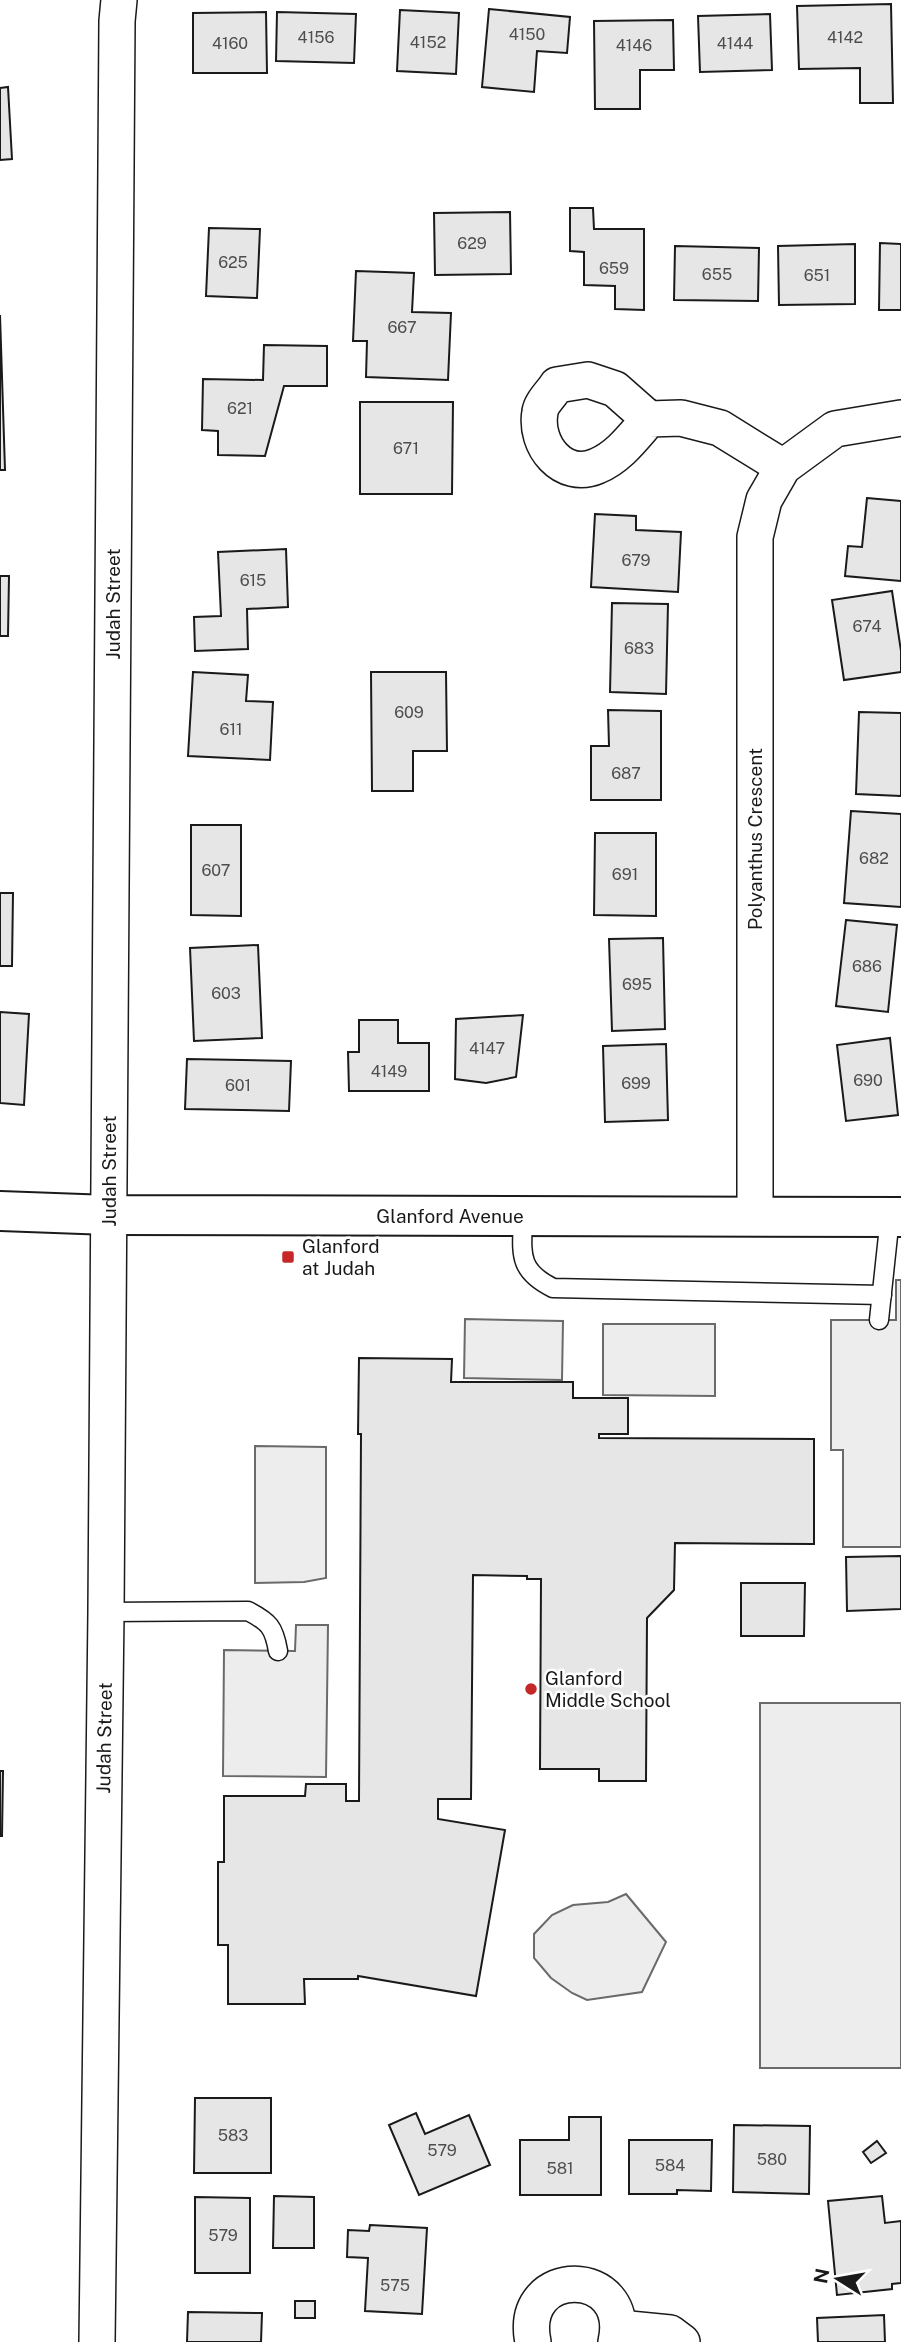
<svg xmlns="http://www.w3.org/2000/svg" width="901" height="2342" font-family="'Public Sans',sans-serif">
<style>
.built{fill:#ededed;stroke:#6a6a6a;stroke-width:2}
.building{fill:#e6e6e6;stroke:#1a1a1a;stroke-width:2}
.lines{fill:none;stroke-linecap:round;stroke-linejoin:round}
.service-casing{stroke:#1a1a1a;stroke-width:21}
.minor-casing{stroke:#1a1a1a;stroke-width:38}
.secondary-casing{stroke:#1a1a1a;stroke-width:42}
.service{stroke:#fff;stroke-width:18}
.minor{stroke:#fff;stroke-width:35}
.secondary{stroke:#fff;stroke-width:38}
.poi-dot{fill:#c62828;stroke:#fff;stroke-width:2.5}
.labels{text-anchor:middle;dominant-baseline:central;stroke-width:5;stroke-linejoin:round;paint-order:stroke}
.number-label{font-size:16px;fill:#4d4d4d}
.street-label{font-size:19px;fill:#1a1a1a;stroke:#fff}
.poi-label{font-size:19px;fill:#1a1a1a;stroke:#fff;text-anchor:start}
</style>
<rect width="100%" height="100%" fill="#fff"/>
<!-- built -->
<g class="built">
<polygon points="896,1280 901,1280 901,1547 843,1547 843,1450 831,1450 831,1320 896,1320"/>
<polygon points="465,1319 563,1321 562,1380 464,1378"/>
<polygon points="603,1324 715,1324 715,1396 603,1395"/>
<polygon points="255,1446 326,1447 326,1578 304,1582 255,1583"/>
<polygon points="296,1625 328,1625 326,1777 223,1776 224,1650 295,1651"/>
<rect x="760" y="1703" width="141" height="365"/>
<polygon points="626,1894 666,1942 642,1992 587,2000 572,1993 551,1978 534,1958 534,1934 552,1915 573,1905 608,1902"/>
</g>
<!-- building -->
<g class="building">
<polygon points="891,4 893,103 860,103 860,68 799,69 797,6"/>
<polygon points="489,9 570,17 567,53 537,51 534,92 482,87"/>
<polygon points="400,10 459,13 456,74 397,71"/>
<polygon points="266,12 267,73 193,73 193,13"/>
<polygon points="277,12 356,14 354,63 276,61"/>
<polygon points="770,14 772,70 700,72 698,16"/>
<polygon points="673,20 674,70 640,70 640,109 595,109 594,21"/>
<polygon points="8,87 12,159 0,160 0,88"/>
<polygon points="570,208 593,208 594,229 644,229 644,310 615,309 615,286 584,285 584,252 570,251"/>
<polygon points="510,212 511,274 435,275 434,213"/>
<polygon points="209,228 260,229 257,298 206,296"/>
<polygon points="880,243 901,244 901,310 879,310"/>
<polygon points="855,244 855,304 779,305 778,246"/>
<polygon points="675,246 759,248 758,301 674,300"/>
<polygon points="356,271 414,273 412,312 451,313 448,380 366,377 367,341 353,341"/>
<polygon points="0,315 5,470 0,470"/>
<polygon points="264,345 327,346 327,386 284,386 265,456 218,455 218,431 202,430 203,379 263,380"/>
<polygon points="360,402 453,402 452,494 360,494"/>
<polygon points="867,498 901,501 901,581 845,576 848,546 862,547"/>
<polygon points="595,514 636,516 636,530 681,532 678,592 591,587"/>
<polygon points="286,549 288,607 247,609 248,649 195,651 194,617 221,616 218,552"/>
<polygon points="0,576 9,576 8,636 0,636"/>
<polygon points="892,591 901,651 901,672 844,680 832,600"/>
<polygon points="612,603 668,604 666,694 610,692"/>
<polygon points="193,672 248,675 246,701 273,702 270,760 188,756"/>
<polygon points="371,672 446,672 447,751 413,751 413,791 372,791"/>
<polygon points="608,710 661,711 661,800 591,800 591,746 609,746"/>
<polygon points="859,712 901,713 901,796 856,794"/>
<polygon points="851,811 901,814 901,907 844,903"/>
<polygon points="191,825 241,825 241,916 191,915"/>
<polygon points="595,833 656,833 656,916 594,915"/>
<polygon points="0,893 13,893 12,966 0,966"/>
<polygon points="846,920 897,925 888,1012 836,1006"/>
<polygon points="663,938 665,1029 612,1031 609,939"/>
<polygon points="258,945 262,1038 194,1041 190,948"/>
<polygon points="0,1012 29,1014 24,1105 0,1103"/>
<polygon points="523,1015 516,1077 486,1083 455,1079 456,1019"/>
<polygon points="359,1020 398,1020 398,1043 429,1043 429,1091 349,1091 348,1052 359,1052"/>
<polygon points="890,1038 898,1115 846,1121 837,1045"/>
<polygon points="666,1044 668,1120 605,1122 603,1046"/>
<polygon points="187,1059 291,1061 289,1111 185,1109"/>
<polygon points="359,1358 452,1359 451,1382 573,1382 573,1398 628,1398 628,1434 599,1434 599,1438 814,1439 814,1544 675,1543 674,1590 647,1618 646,1781 599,1781 599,1769 540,1769 541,1579 527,1579 527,1576 473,1575 471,1799 438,1799 438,1819 505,1830 476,1996 358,1976 358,1979 304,1979 305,2004 228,2004 228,1945 218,1945 218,1862 224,1862 224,1796 305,1796 306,1784 346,1784 346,1801 359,1801 361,1434 358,1434"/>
<polygon points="901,1556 901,1609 847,1611 846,1557"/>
<polygon points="741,1583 805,1583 804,1636 741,1636"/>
<polygon points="0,1771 3,1771 2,1836 0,1836"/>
<polygon points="195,2098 271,2098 271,2173 194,2173"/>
<polygon points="416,2113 425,2134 469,2115 490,2165 419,2195 389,2125"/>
<polygon points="569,2117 601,2117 601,2195 520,2195 520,2140 569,2140"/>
<polygon points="734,2125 810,2126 809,2194 733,2192"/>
<polygon points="629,2140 712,2140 711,2191 677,2190 677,2194 629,2194"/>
<polygon points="877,2141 886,2153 871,2163 863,2152"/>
<polygon points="274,2196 314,2197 314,2248 273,2248"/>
<polygon points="882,2196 885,2223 901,2221 901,2283 892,2284 892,2289 837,2295 828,2201"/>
<polygon points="195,2197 250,2198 250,2273 195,2273"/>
<polygon points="370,2225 427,2228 422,2314 365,2311 368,2258 347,2257 348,2230 369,2231"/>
<rect x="295" y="2301" width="20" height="17"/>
<polygon points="188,2312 262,2313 261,2342 187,2342"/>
<polygon points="884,2315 885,2342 818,2342 817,2318"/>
</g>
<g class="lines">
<!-- service casing -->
<g class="service-casing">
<g id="service">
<path d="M523,1217C522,1253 517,1270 553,1288L882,1295"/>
<polyline points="879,1320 890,1217"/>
<path d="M106,1612L248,1611C269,1622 274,1627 278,1651"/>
</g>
</g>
<!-- minor casing -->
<g class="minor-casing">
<g id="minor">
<path d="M649,419C634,436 619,457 597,466C563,481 534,445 540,412C541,403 552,393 557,385L588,380L615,389L649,419L681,418L720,428L783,467"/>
<polyline points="755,1217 755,537 764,500 783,467 835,429 901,418"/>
<polyline points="619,2328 670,2333 682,2342"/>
<polyline points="97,2342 106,1612 117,21 119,0"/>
<path d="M533,2342C517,2264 633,2266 616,2342"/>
</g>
</g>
<!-- secondary casing -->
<g class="secondary-casing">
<polyline id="secondary" points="0,1211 109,1215 901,1217"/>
</g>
<!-- service -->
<use href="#service" class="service"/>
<!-- minor -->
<use href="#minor" class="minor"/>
<!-- secondary -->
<use href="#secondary" class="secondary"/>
</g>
<!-- markers -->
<g class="poi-dot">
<rect x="281" y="1250" width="14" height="14" rx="3.5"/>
<circle cx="531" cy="1689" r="7"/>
</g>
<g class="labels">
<!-- number labels -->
<g class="number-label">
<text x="527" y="34">4150</text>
<text x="316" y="37">4156</text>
<text x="845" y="37">4142</text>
<text x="428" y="42">4152</text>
<text x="230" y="43">4160</text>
<text x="735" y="43">4144</text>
<text x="634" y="45">4146</text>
<text x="472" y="243">629</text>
<text x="233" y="262">625</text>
<text x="614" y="268">659</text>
<text x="717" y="274">655</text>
<text x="817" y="275">651</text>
<text x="402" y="327">667</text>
<text x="240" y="408">621</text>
<text x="406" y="448">671</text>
<text x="636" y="560">679</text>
<text x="253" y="580">615</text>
<text x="867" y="626">674</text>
<text x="639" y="648">683</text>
<text x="409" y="712">609</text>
<text x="231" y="729">611</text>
<text x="626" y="773">687</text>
<text x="874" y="858">682</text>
<text x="216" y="870">607</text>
<text x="625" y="874">691</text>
<text x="867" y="966">686</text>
<text x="637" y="984">695</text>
<text x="226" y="993">603</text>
<text x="487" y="1048">4147</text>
<text x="389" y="1071">4149</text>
<text x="868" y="1080">690</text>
<text x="636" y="1083">699</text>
<text x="238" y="1085">601</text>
<text x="233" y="2135">583</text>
<text x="442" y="2150">579</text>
<text x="772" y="2159">580</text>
<text x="670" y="2165">584</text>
<text x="560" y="2168">581</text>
<text x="223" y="2235">579</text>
<text x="395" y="2285">575</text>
</g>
<!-- street labels -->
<g class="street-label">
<text transform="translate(113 604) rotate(-90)">Judah Street</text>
<text transform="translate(755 839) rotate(-90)">Polyanthus Crescent</text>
<text transform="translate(109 1171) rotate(-90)">Judah Street</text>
<text x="450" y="1216">Glanford Avenue</text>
<text transform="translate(104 1738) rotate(-89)">Judah Street</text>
</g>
<!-- poi labels -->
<g class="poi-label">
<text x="302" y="1246">Glanford<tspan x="302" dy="22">at Judah</tspan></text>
<text x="545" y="1678">Glanford<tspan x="545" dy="22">Middle School</tspan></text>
</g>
</g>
<!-- north arrow -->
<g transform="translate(838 2279) rotate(281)" stroke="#ffffff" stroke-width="5" paint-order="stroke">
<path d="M0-5L12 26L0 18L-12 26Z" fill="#1a1a1a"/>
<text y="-10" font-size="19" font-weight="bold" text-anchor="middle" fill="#1a1a1a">N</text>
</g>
</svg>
